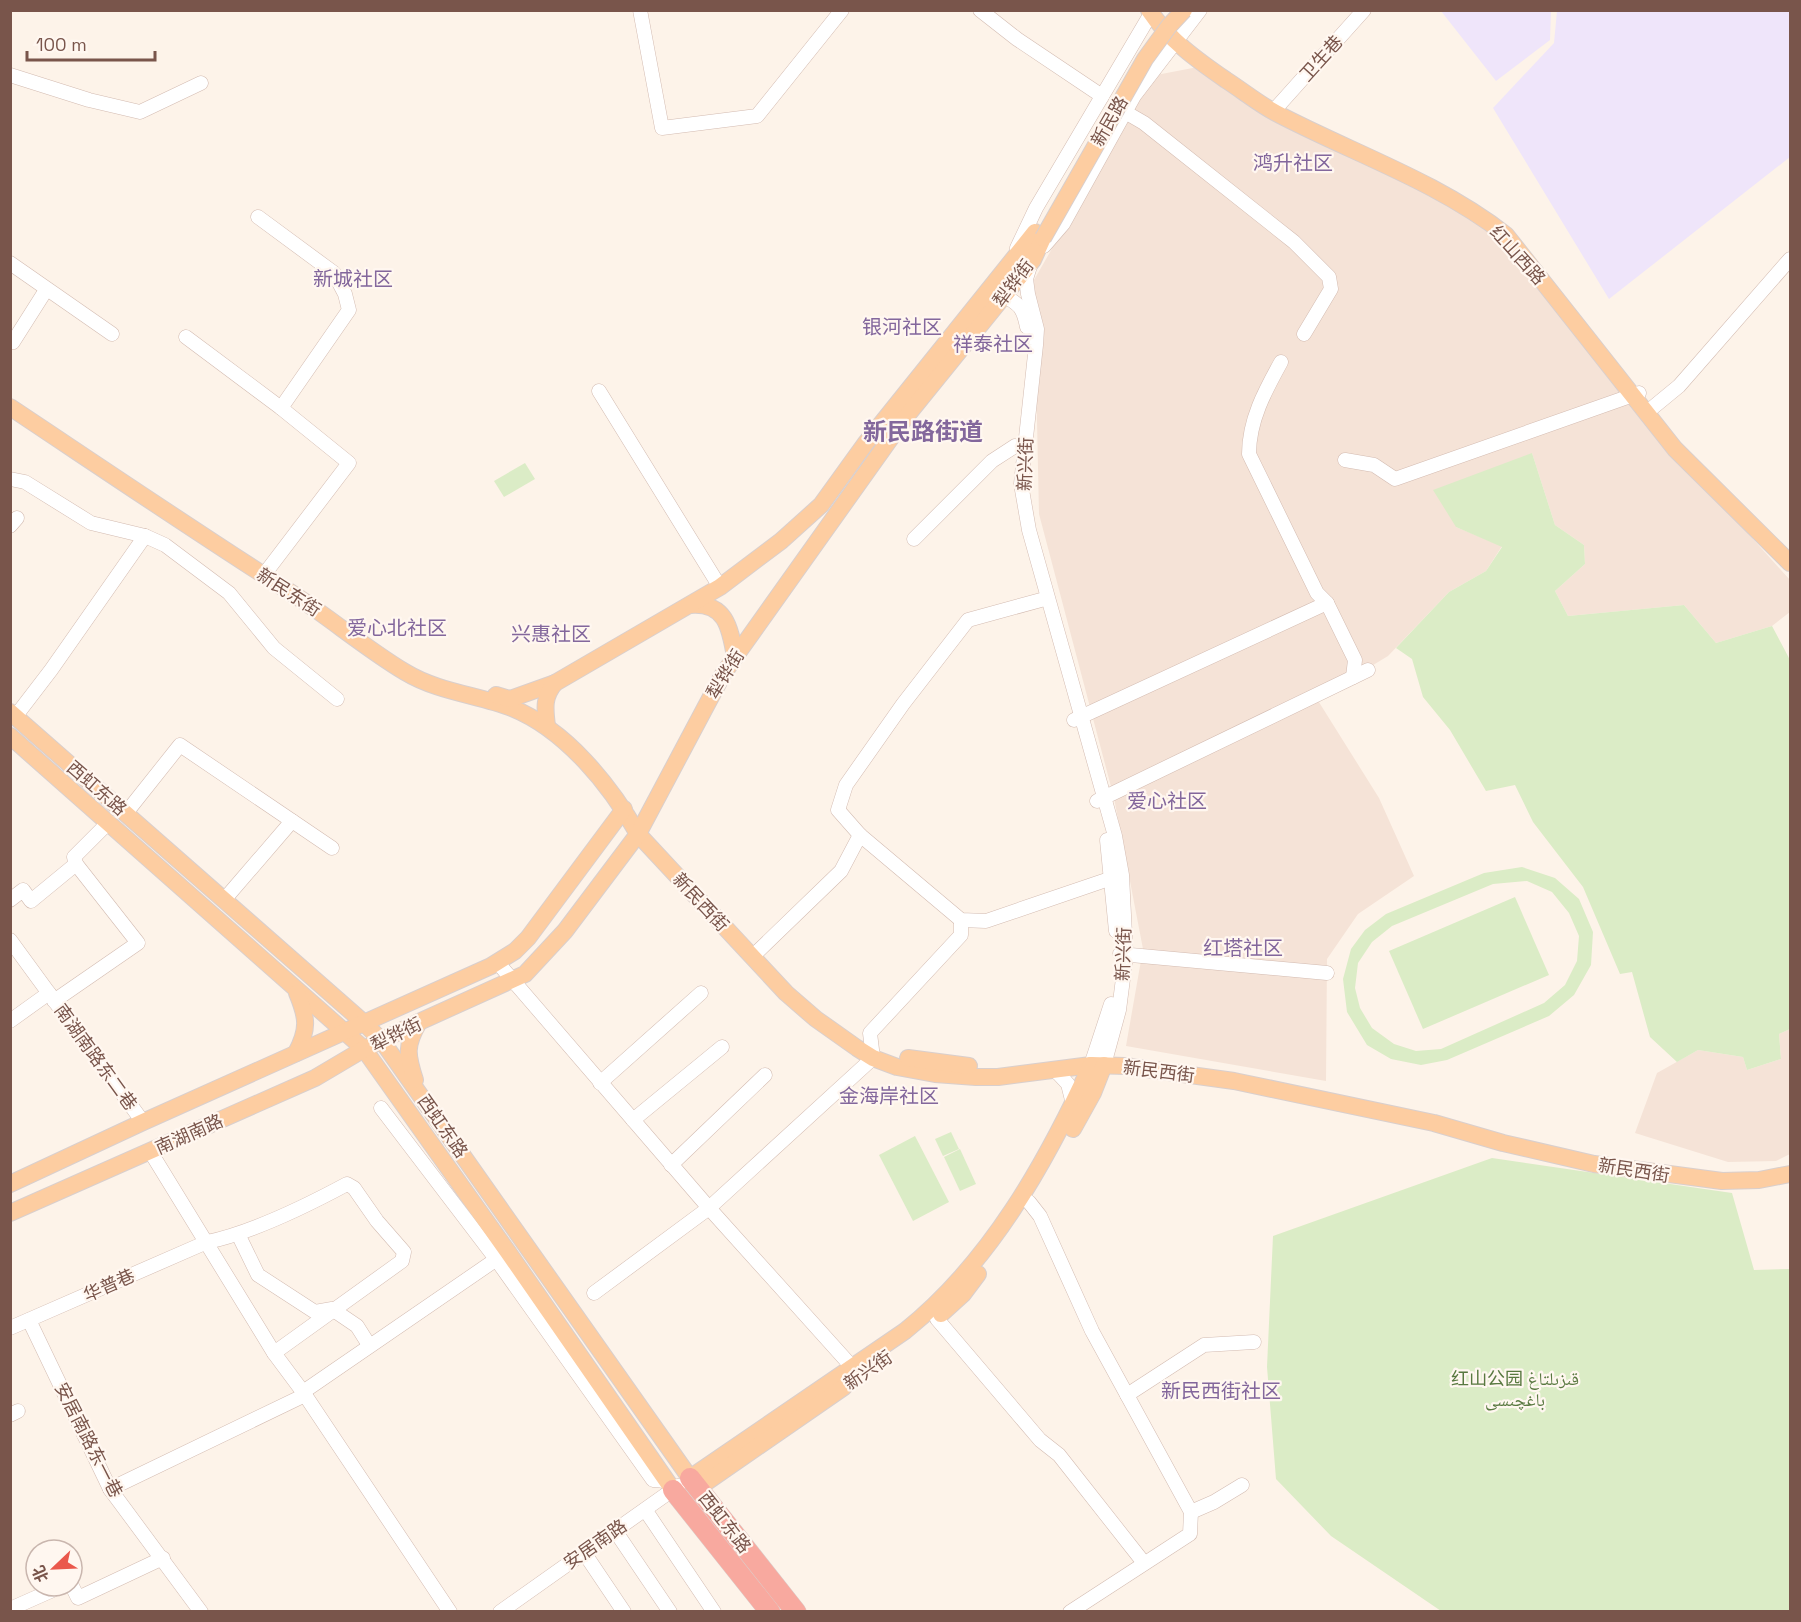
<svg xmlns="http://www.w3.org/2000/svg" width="1801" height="1622" font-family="'Space Grotesk','Noto Naskh Arabic','Noto Sans SC',sans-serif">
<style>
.residential{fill:#f5e3d7}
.education{fill:#efe5fa}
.green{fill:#dbecc6;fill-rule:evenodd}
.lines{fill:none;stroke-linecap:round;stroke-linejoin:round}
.minor-casing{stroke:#d3bbb1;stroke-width:15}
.major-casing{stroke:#d9cfcd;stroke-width:18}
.highway-casing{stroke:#d9cfcd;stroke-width:21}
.minor{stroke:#fff;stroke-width:14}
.major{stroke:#fdcda1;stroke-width:16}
.highway{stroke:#f8a99f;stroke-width:20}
.major-bridge-casing{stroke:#d9cfcd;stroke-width:18;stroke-linecap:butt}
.major-bridge{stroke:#fdcda1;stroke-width:16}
.labels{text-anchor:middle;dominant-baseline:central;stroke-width:4.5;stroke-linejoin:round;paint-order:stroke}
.street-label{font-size:18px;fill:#79554b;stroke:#fff7f0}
.park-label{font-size:18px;fill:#597940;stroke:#fff7f0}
.neighbourhood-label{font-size:20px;fill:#83679c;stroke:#fff7f0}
.district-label{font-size:24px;font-weight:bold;fill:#83679c;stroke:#fff7f0}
</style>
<rect width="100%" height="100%" fill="#fdf3e9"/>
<!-- residential -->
<g class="residential">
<polygon points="1198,67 1499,232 1698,478 1790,580 1790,612 1772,626 1716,643 1684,605 1568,616 1555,591 1585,564 1584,545 1555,525 1532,453 1456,527 1502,546 1486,571 1449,592 1388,656 1317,699 1379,798 1414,876 1358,914 1327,959 1326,1081 1126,1046 1143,949 1114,798 1039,514 1034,280 1151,76"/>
<polygon points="1790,1029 1790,1154 1776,1161 1728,1162 1635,1133 1657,1073 1698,1050 1743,1057 1747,1070 1781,1059 1779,1034"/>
</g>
<!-- education -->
<g class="education">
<polygon points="1441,11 1551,11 1550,40 1496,81"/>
<polygon points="1557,11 1790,11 1790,157 1609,299 1493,108 1554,43"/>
</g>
<!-- green -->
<g class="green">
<polygon points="1532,453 1555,525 1584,545 1585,564 1555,591 1568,616 1684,605 1716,643 1772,626 1790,660 1790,1029 1779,1034 1781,1059 1747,1070 1743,1057 1698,1050 1677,1062 1650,1037 1632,972 1620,974 1583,887 1533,822 1515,785 1486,791 1450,730 1423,697 1412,659 1396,648 1449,592 1486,571 1502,547 1456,527 1433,490"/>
<polygon points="525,463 535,479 504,497 494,481"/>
<path d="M1522,867L1555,878L1579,899L1593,932L1591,965L1574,995L1549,1016L1447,1060L1421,1065L1391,1059L1367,1045L1347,1012L1343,979L1351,949L1365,930L1386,914L1484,873ZM1527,881L1552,892L1569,913L1579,936L1577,961L1565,985L1544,1003L1441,1049L1416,1051L1394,1044L1372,1028L1360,1008L1355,988L1358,963L1372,942L1392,926L1493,884Z"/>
<polygon points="1515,897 1549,975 1423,1029 1389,951"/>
<polygon points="951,1132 959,1149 943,1156 935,1139"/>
<polygon points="915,1136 949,1202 913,1221 879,1155"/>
<polygon points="960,1149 976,1184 960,1191 944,1157"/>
<polygon points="1492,1158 1732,1193 1754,1270 1790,1269 1790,1611 1441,1611 1331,1536 1276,1479 1267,1367 1273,1236"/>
</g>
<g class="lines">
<!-- minor casing -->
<g class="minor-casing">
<g id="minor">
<polyline points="640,10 662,128 757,116 842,10"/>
<polyline points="980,10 1017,39 1102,96"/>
<polyline points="10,75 89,100 140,112 201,83"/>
<polyline points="1278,106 1364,10"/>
<polyline points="1125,112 1144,123 1294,242 1329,277 1331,289 1304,334"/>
<polyline points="258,217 334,273 345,294 349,310 281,408 349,463 263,576"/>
<polyline points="1044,246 1063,224 1134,96 1200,10"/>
<polyline points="1017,248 1036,208 1153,10"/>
<polyline points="10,263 112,334"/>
<polyline points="1031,263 1026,279 1028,294 1037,329 1036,345 1021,484 1029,530 1115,836 1122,875 1126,955 1119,1010 1104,1065"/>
<path d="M998,291C1016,305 1022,301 1027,327"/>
<polyline points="186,337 281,408"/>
<polyline points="10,341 13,342 46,290"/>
<path d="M1281,362C1265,391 1249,420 1249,454L1317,593L1327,603L1355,660L1353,677"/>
<polyline points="599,391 720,587"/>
<polyline points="1651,409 1679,386 1790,259"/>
<polyline points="1345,460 1374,465 1395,479 1639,393"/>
<polyline points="10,479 25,482 91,523 145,536 165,545 229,593 274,648 337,699"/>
<polyline points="10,526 17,518"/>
<polyline points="914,539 992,461 1015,446"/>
<polyline points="1041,600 968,620 903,704 846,785 838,810 860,835 961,920 986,921 1112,878"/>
<polyline points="15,717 51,670 145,536"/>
<polyline points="1074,720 1327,603"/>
<polyline points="1097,801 1368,670"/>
<polyline points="126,813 180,745 332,848"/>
<polyline points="1107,840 1116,931"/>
<polyline points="10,900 23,890 31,901 76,864 74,857 109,822"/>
<polyline points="224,900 292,821"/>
<polyline points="10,940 143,1122"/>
<polyline points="1120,954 1327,973"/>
<polyline points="752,957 841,871 860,835"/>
<polyline points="497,962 709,1208 853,1368"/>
<polyline points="54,1001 138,943 76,864"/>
<polyline points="10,1021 49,993"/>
<polyline points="1091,1065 1111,1004"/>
<polyline points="1054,1069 1068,1084 1073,1104"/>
<polyline points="600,1083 701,993"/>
<polyline points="381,1108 496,1259 653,1480 667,1481"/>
<polyline points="633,1120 722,1047"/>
<polyline points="150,1151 274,1353 303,1392 450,1612"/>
<polyline points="671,1165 765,1075"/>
<polyline points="1029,1202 1040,1216 1092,1331 1191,1512 1190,1534 1070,1612"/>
<polyline points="238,1234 258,1275 315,1312 332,1309 357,1326 369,1345"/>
<polyline points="594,1293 709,1208 873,1058 870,1033 961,935 961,920"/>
<polyline points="937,1319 1040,1440 1059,1455 1144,1563"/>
<polyline points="29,1320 110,1489 201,1612"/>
<path d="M10,1328L207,1242C250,1233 308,1205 347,1184L354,1188L377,1221L404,1252L402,1261L274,1353"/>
<polyline points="303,1392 504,1254"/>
<polyline points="1127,1395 1204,1345 1254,1342"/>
<polyline points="10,1415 18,1411"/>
<polyline points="110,1489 305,1395"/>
<polyline points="1191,1512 1214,1502 1242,1485"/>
<polyline points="648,1514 714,1612"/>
<polyline points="618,1535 670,1612"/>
<polyline points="587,1557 624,1612"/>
<polyline points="72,1586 78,1598 163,1558"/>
<polyline points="10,1609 62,1586"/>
<polyline points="500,1612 678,1486"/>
</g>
</g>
<!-- major casing -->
<g class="major-casing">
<g id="major">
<path d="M1149,10C1169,40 1197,60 1226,80C1243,91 1259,104 1276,113C1352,153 1437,181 1506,235L1675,449L1790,563"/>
<path d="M10,407C103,469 196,532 290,592C329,617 365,648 405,672C438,692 478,695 512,708C566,730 610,785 638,834L786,993L816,1019L857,1048L873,1058L897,1067L935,1074L976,1077H998L1091,1065L1125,1066L1234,1081L1434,1123L1503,1143L1594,1164L1722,1181L1759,1180L1790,1174"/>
<path d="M690,605C725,602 730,626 735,657"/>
<polyline points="496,695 510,699 555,683"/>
<path d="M10,712L363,1022L382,1041L690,1478L905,1331C990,1263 1046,1163 1091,1065"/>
<path d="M547,726C545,709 543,697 555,683L720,587L781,541L821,505L865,444L1035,232"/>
<polyline points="10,736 364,1049 508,1252 673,1490"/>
<path d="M296,1053C309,1029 307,1017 297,993"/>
<polyline points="908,1058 969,1066"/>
<path d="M415,1080C407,1055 405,1046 419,1022"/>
<polyline points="1073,1129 1093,1093 1104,1065"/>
<polyline points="10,1184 143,1122 491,966 515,951 528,938 624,809"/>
<polyline points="10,1213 315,1078 364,1049 419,1022 525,974 565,931 638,834 722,676 735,657 905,418 1033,260 1043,238"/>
<polyline points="941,1314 963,1294 978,1274"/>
<polyline points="698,1488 844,1387"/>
</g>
</g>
<!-- highway casing -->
<g class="highway-casing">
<g id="highway">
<polyline points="690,1478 796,1612"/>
<polyline points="673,1490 770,1612"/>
</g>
</g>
<!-- minor -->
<use href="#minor" class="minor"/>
<!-- major -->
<use href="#major" class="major"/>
<!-- highway -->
<use href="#highway" class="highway"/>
<!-- major-bridge casing -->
<g class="major-bridge-casing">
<polyline id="major-bridge" points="1043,238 1145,59 1169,26 1184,10"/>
</g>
<!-- major-bridge -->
<use href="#major-bridge" class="major-bridge"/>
</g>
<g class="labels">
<!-- street labels -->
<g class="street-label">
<text transform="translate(1321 58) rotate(-48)">卫生巷</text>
<text transform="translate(1109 121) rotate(-60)">新民路</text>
<text transform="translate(1518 255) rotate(48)">红山西路</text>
<text transform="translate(1013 283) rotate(-53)">犁铧街</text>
<text transform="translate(1025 464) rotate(-88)">新兴街</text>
<text transform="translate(289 592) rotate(33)">新民东街</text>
<text transform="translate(725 674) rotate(-58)">犁铧街</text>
<text transform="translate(97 788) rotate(41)">西虹东路</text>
<text transform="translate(701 902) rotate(47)">新民西街</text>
<text transform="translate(1123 954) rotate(-88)">新兴街</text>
<text transform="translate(396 1034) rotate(-26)">犁铧街</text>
<text transform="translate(96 1057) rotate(54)">南湖南路东二巷</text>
<text transform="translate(1159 1071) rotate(7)">新民西街</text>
<text transform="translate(443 1126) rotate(55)">西虹东路</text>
<text transform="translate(189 1134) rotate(-24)">南湖南路</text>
<text transform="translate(1634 1170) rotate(9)">新民西街</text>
<text transform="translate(109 1285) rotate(-24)">华普巷</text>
<text transform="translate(868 1370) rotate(-35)">新兴街</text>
<text transform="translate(89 1440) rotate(63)">安居南路东一巷</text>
<text transform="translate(725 1522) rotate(52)">西虹东路</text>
<text transform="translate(595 1544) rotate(-35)">安居南路</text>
</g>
<!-- park labels -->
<g class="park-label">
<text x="1515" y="1378">红山公园 قىزىلتاغ<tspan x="1515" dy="21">باغچىسى</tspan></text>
</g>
<!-- neighbourhood labels -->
<g class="neighbourhood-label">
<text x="1293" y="163">鸿升社区</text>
<text x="353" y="279">新城社区</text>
<text x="902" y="327">银河社区</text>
<text x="993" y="344">祥泰社区</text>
<text x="397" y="628">爱心北社区</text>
<text x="551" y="634">兴惠社区</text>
<text x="1167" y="801">爱心社区</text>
<text x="1243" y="948">红塔社区</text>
<text x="889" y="1096">金海岸社区</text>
<text x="1221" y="1391">新民西街社区</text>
</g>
<!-- district labels -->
<g class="district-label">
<text x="923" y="431">新民路街道</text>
</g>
</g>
<!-- border -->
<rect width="1801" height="1622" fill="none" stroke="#79554b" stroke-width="24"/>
<!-- north arrow -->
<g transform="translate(54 1568) rotate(247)"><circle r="28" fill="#fff7f0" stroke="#c9b6ae" stroke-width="1.5"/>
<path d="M0-4.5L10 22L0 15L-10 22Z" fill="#ea584c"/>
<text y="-9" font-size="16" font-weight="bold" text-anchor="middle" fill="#79554b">北</text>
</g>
<!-- scale -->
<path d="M27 51v9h128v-9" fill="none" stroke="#79554b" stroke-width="3"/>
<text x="36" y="51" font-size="18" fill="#79554b" stroke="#fff7f0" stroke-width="4.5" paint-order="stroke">100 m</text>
</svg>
